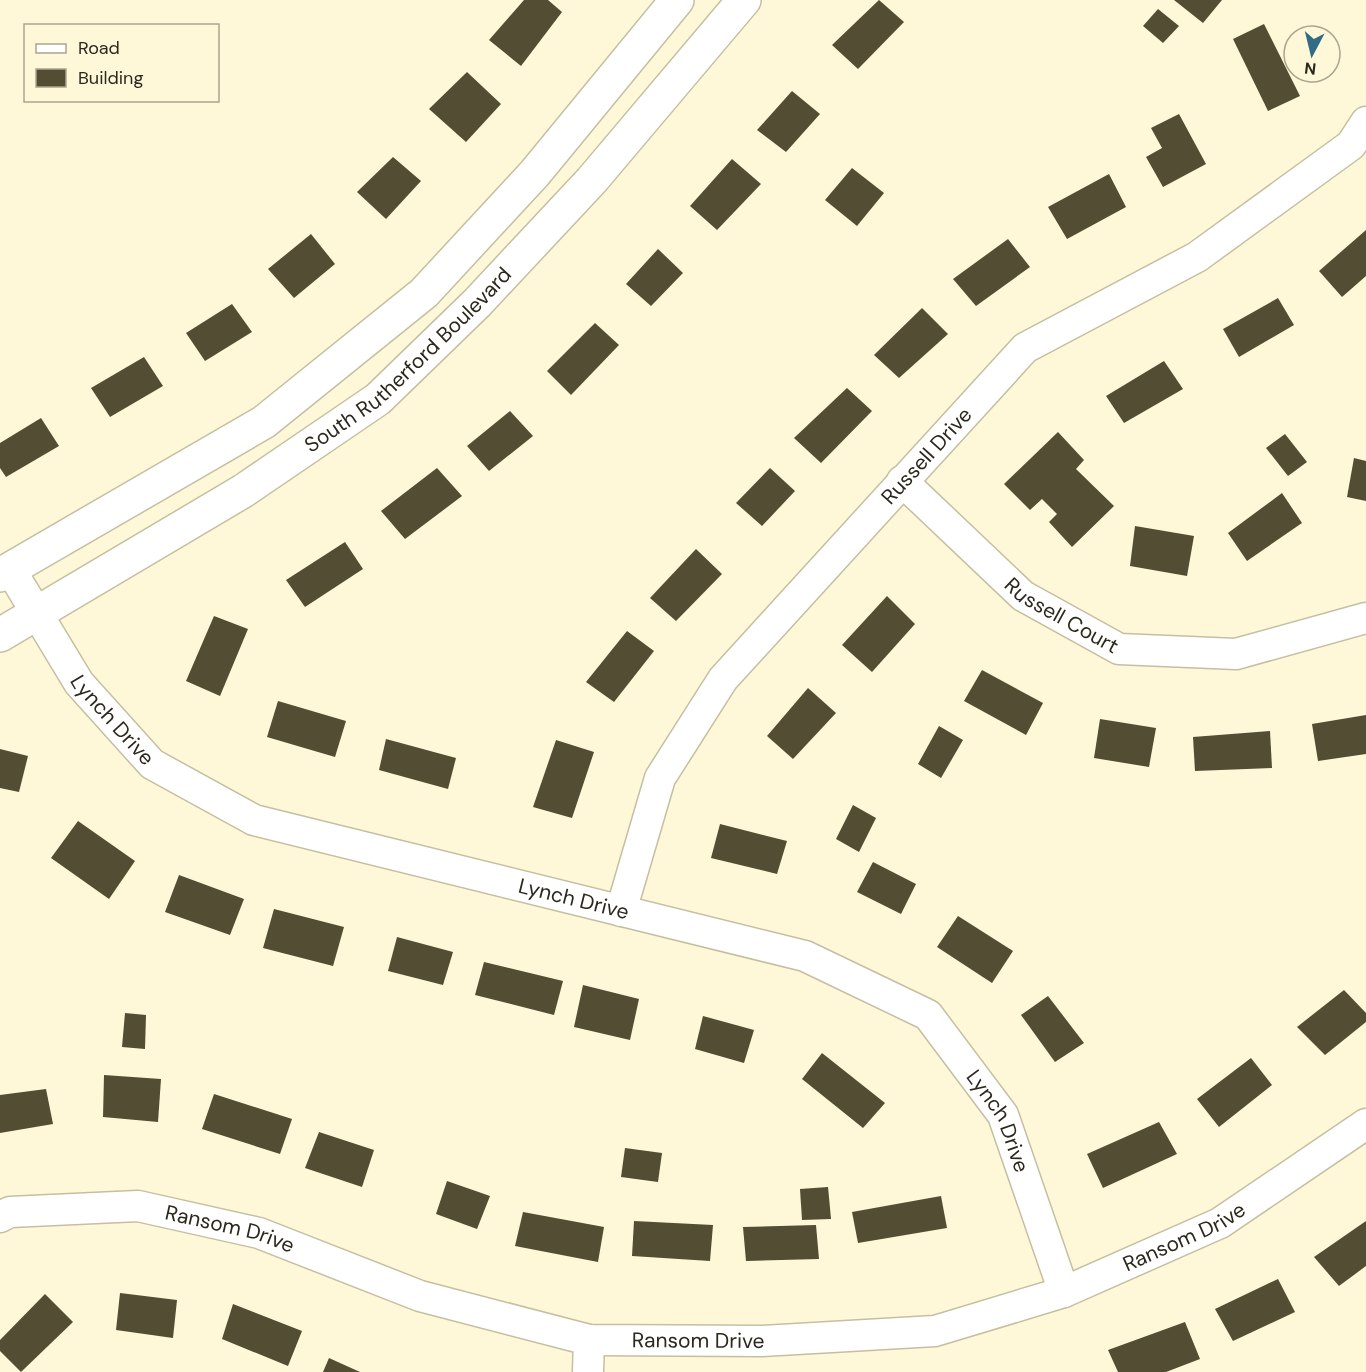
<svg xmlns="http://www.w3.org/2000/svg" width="1366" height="1372" font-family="'DM Sans',sans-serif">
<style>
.building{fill:#524d33}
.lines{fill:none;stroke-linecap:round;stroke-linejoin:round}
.minor-casing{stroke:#c5bfa2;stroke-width:33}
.trunk-casing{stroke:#c5bfa2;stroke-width:36}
.minor{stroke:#fff;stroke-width:30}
.trunk{stroke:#fff;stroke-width:33}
.labels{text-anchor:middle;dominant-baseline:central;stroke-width:6;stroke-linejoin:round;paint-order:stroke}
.street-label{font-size:21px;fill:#2b291e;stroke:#fef8d9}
</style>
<rect width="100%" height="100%" fill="#fef8d9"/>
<!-- building -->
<g class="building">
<polygon points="524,0 548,0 562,12 521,66 489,40"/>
<polygon points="879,0 904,22 858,69 832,45"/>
<polygon points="1174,0 1222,0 1203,23"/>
<polygon points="1158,9 1179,26 1163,43 1143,26"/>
<polygon points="1264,24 1300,96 1268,111 1233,39"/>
<polygon points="467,72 501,104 466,142 429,109"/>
<polygon points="792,91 820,114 786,152 757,130"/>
<polygon points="1179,114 1206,164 1163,187 1146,157 1162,148 1151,128"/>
<polygon points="393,157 421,181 386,219 357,192"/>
<polygon points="732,159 761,184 717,230 690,206"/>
<polygon points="852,168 884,193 857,226 825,200"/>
<polygon points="1109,174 1126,207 1067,239 1048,207"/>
<polygon points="1366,230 1366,276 1342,297 1319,271"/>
<polygon points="311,234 335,264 294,298 268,269"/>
<polygon points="1008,239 1030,267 976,306 953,279"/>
<polygon points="658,249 683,273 651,306 626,284"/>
<polygon points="1278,298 1294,325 1239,357 1223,329"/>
<polygon points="232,304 252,332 205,361 186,333"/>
<polygon points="922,308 948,334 899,378 874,355"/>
<polygon points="595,323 619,345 571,395 547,371"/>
<polygon points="144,357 163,386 110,417 91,388"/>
<polygon points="1164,361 1183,389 1124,423 1106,396"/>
<polygon points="847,388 872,411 821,463 794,438"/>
<polygon points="510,411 533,436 489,471 467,446"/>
<polygon points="41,418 59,446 6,477 0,468 0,443"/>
<polygon points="1058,432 1084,460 1076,469 1114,506 1072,547 1049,522 1057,514 1042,499 1030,510 1004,484"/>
<polygon points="1285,434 1307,462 1288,476 1266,448"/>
<polygon points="1354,458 1366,461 1366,501 1347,497"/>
<polygon points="437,468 462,496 405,539 381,511"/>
<polygon points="770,468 795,491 762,526 736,503"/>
<polygon points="1282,493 1302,523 1247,561 1228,533"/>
<polygon points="1135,526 1194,536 1187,576 1130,566"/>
<polygon points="345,542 363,569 305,607 286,580"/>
<polygon points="696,549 722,574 676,621 650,598"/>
<polygon points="887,596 915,624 872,672 842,645"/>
<polygon points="214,616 248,629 220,696 186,681"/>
<polygon points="627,631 654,651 614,702 586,682"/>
<polygon points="982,670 1043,703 1026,735 964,701"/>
<polygon points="808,688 836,713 793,759 767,736"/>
<polygon points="278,701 346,721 335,757 267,737"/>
<polygon points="1366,715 1366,754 1318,761 1312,724"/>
<polygon points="1100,719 1156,728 1149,767 1094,758"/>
<polygon points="939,726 963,740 941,778 918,764"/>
<polygon points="1270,731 1272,768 1195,771 1193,737"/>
<polygon points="386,739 456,758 448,789 379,770"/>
<polygon points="556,740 594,752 572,818 533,807"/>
<polygon points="0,749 28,756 19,792 0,788"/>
<polygon points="853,805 876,818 859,852 836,839"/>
<polygon points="78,821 135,861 109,899 51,858"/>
<polygon points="720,824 787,841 777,874 711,858"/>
<polygon points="873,862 916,884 901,914 857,892"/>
<polygon points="179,875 244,899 230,935 165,912"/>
<polygon points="274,909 344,927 333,966 263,948"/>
<polygon points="958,916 1013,951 992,983 937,947"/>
<polygon points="397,937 453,952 443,985 388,971"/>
<polygon points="484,962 563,981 554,1015 475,995"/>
<polygon points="583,985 639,999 630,1040 574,1027"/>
<polygon points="1344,990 1366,1013 1366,1022 1325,1055 1297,1027"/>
<polygon points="1048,996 1084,1043 1055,1062 1021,1015"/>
<polygon points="125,1013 146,1015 145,1049 122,1047"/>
<polygon points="703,1016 754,1030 744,1063 695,1049"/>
<polygon points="822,1053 885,1103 863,1128 802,1079"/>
<polygon points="1251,1058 1272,1085 1219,1127 1197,1099"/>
<polygon points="104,1075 161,1079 158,1122 103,1117"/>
<polygon points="46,1089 53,1124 0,1133 0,1095"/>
<polygon points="214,1094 292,1119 280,1154 202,1129"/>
<polygon points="1159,1122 1177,1154 1103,1188 1087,1154"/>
<polygon points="319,1132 374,1150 362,1187 305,1168"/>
<polygon points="625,1148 662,1153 658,1182 621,1177"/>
<polygon points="447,1181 490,1196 477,1229 436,1214"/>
<polygon points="828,1187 831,1219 802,1220 800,1189"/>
<polygon points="941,1196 947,1228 858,1243 852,1212"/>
<polygon points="523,1212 604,1227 598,1262 515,1246"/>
<polygon points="634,1221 713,1225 710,1261 632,1256"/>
<polygon points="1366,1221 1366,1266 1339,1286 1314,1257"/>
<polygon points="816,1225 819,1259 746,1261 743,1227"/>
<polygon points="1278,1279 1295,1312 1233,1341 1215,1309"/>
<polygon points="120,1293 177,1300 173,1338 116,1330"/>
<polygon points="45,1294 73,1322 21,1372 0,1351 0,1340"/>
<polygon points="233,1304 302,1331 288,1366 222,1339"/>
<polygon points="1185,1322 1200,1359 1166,1372 1118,1372 1108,1350"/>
<polygon points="329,1358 360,1372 323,1372"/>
</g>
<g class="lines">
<!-- minor casing -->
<g class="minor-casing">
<g id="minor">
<path id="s1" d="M902,481L1023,596L1119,649L1236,654L1366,618"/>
<path id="s2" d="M10,569L79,683L152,764L254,820L805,956L928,1015L1003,1115L1064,1292"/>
<path id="s3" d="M621,911L660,778L723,679L1025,348L1197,257L1351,145L1366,122"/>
<path id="s4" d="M0,1217L10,1212L138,1206L259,1233L420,1296L589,1340L762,1341L935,1331L1064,1292L1220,1223L1366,1124"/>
<polyline points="588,1372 589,1340"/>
</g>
</g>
<!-- trunk casing -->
<g class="trunk-casing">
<g id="trunk">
<polyline points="0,575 264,422 424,293 535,173 677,0"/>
<path id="s5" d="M0,635L243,491L378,399L477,303L592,180L744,0"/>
</g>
</g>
<!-- minor -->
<use href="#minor" class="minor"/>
<!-- trunk -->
<use href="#trunk" class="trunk"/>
</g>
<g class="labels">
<!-- street labels -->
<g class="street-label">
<text stroke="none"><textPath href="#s5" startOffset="494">South Rutherford Boulevard</textPath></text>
<text stroke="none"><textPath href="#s3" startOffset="558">Russell Drive</textPath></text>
<text stroke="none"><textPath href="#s1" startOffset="210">Russell Court</textPath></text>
<text stroke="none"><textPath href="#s2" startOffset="183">Lynch Drive</textPath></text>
<text stroke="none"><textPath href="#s2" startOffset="688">Lynch Drive</textPath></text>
<text stroke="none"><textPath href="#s2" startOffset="1191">Lynch Drive</textPath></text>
<text stroke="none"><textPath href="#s4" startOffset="234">Ransom Drive</textPath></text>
<text stroke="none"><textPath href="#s4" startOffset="1224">Ransom Drive</textPath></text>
<text stroke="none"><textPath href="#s4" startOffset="720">Ransom Drive</textPath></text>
</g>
</g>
<!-- legend -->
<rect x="24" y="24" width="195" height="78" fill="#fef8d9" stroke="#aaa58e" stroke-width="1.5"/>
<rect x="36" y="44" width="30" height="9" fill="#ffffff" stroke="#aaa58e" stroke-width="1.5"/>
<text x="78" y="54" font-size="18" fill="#2b291e">Road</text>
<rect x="36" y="69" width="30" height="18" fill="#524d33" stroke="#aaa58e" stroke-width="1.5"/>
<text x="78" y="84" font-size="18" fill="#2b291e">Building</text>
<!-- north arrow -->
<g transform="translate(1312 54) rotate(187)"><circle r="28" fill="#fef8d9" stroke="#aaa58e" stroke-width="1.5"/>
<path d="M0-4.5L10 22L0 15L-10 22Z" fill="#336b85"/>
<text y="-9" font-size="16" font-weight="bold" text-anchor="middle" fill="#2b291e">N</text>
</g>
</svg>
